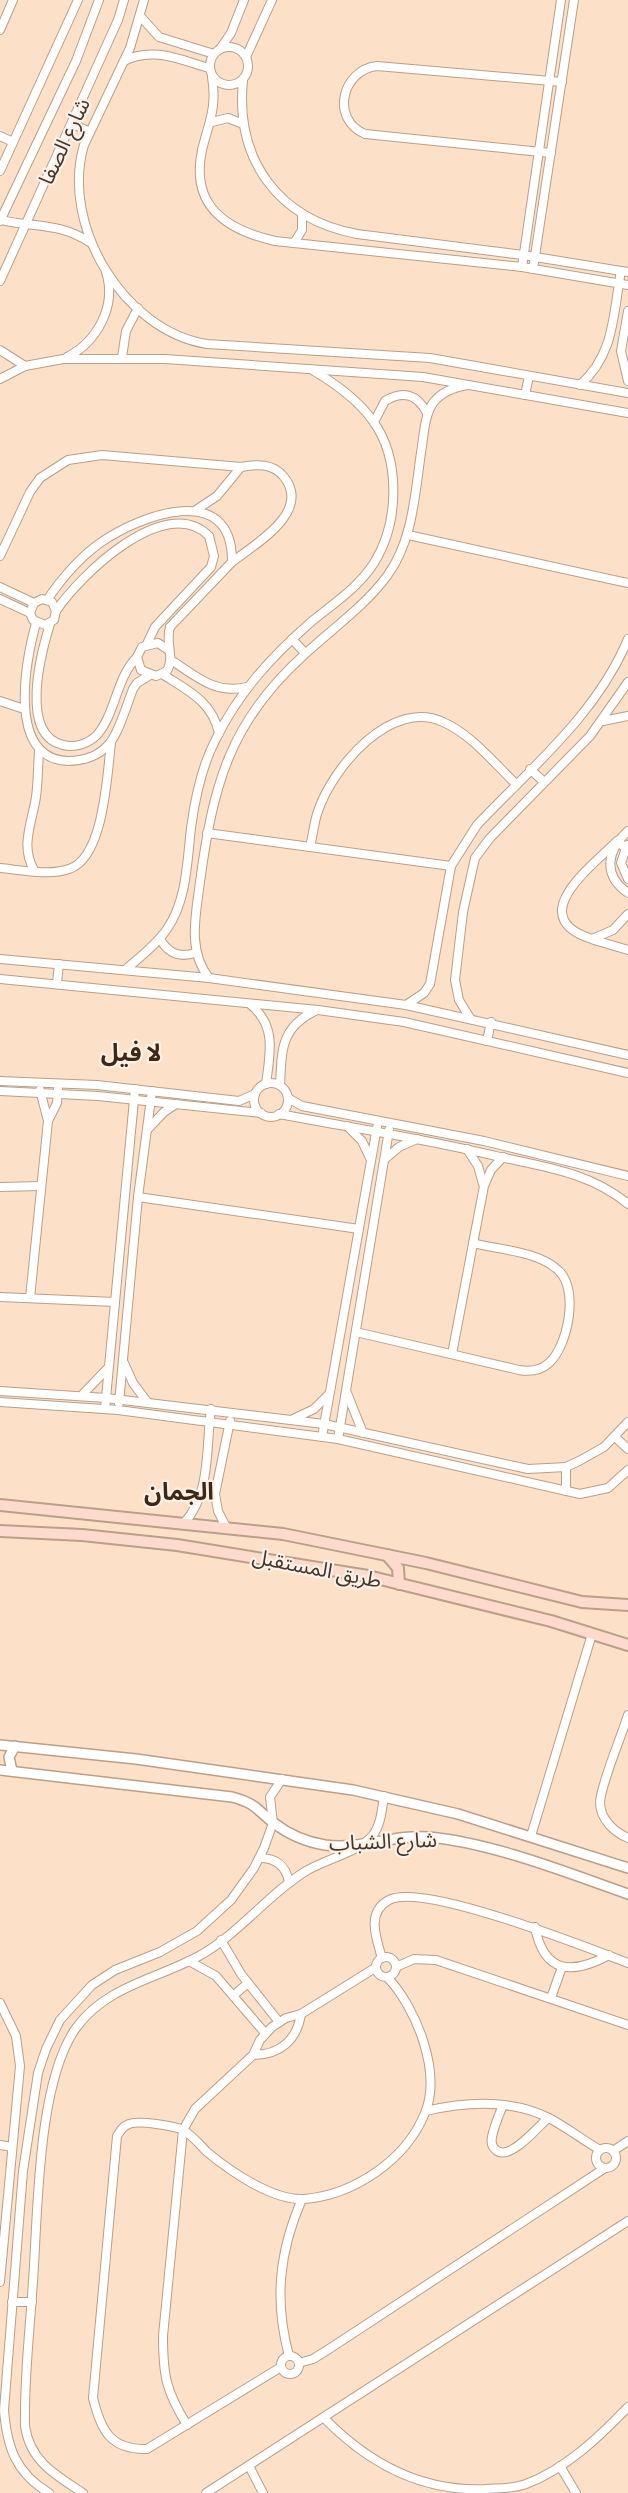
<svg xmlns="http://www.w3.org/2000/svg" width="628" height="2493" font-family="'Zilla Slab','Noto Sans Arabic',serif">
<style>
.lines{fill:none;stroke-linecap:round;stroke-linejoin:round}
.minor-casing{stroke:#ba9f89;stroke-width:10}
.tertiary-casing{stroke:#ba9f89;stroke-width:12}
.secondary-casing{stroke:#ba9f89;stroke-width:14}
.minor{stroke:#fff;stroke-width:8}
.tertiary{stroke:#fff;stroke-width:9}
.secondary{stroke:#fedacc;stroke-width:10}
.labels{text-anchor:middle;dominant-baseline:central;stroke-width:4.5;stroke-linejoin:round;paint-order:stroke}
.street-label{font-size:21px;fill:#43372e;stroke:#fdf1e7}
.quarter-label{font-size:24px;font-weight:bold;fill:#3e2815;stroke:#fdf1e7}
</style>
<rect width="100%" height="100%" fill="#fde0c8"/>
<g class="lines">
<!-- minor casing -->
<g class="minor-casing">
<g id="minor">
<path d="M144,0L130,48L84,145C60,225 124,331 207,344L430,358L628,393"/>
<polyline points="141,17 159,37 214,54"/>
<polyline points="0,30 13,0"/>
<circle cx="229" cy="66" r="19"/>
<polyline points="220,49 231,33 244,0"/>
<polyline points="246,57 272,0"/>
<path d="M124,61C152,46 181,60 209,68"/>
<path d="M212,77C217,108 209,122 202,150C190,206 226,230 275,241L522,267L628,285"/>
<path d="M243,80C235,160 278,219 357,234L523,255L628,272"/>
<polyline points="212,122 228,118 243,124"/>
<polyline points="73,124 90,132"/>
<polyline points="0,136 13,142"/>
<path d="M551,153L365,134C330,119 342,70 377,66L562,82"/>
<polyline points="0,171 78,0"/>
<path d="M1,220C35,228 59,222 91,243"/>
<polyline points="0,221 76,61 99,0"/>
<polyline points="294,243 302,230 302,216"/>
<polyline points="522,267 561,0"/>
<polyline points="533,269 574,0"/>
<polyline points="0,281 118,20 124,0"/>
<polyline points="628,311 621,351 628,381"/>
<polyline points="0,350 25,366"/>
<path d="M67,357C97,342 117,306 106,272"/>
<polyline points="122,357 126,331 138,308"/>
<polyline points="0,379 25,366 63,359 165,359 423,377 628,413"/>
<path d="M580,385C615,354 613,314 621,271"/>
<polyline points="525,395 529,376"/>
<path d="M374,422L385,401C403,390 417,394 427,413"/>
<polyline points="196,510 217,496 241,467"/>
<polyline points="408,535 628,583"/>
<path d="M0,556L30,492L40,478L68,460L102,455L241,467C257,464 273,463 284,477C312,512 255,544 232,562"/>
<polyline points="0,587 34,603 42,599 52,602 56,611 54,620 45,625 33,620 30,613 34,603"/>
<polyline points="0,599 30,613"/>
<path d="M47,600C62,578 79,558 100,543C140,515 233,480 232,562L170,627C165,642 175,657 167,671L156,676L141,670L137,657L142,647L158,643L167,649"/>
<path d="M56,611C80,575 166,492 209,536L214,556L211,567L155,627L147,644"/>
<path d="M36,623C26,660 6,759 68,761C83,761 99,756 109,744C119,733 127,704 133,689L137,683L150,675"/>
<path d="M50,624C41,653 19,735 63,745C75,748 88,744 97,735C116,713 116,678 137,657"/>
<polyline points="292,639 305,653"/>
<path d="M171,660C196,676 215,695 247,687"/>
<path d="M162,674C187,690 212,701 219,733"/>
<polyline points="0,701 24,709"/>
<polyline points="603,721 628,716"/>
<polyline points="530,769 544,782"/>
<path d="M628,831C607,850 602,875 628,893"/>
<polyline points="207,833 451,866"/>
<polyline points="627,845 621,863 628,879"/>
<path d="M310,847C313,835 314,822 318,811C333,767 391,698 443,722C471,734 494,763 516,784"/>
<path d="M625,848L617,841C591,867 523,917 592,939L613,930L628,914"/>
<path d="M0,868C21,870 49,876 69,869C104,858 107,775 111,743"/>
<path d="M34,870C20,846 32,823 36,797C38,782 38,766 39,750"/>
<path d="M160,939C168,953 179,958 195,953"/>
<polyline points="594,940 628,950"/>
<polyline points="0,959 209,978 406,1005 628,1055"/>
<path d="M125,970C140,957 156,945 167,929C187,900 187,862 191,828C195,798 201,768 215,741C238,693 271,657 311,622C333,604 358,588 374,563C399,523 401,460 373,421C358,400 336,384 314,371"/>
<path d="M209,978C187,950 196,914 200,882C213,785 230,721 305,654C332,629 365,606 387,576C414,540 415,490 422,446C424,432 425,415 433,403C442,391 455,387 468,385"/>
<polyline points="0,979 318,1010 404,1022 628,1073"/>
<polyline points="57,983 59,964"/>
<path d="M250,1004C277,1026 270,1053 266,1084"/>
<path d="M406,1005L424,993L430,984L451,866L477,825C531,768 597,714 628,639"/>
<polyline points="470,1018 459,1000 455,980 463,912 475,858 490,838 590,736 628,682"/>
<polyline points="487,1041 491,1022"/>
<polyline points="0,1081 97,1085 239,1101 255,1094"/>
<circle cx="271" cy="1100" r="17"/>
<path d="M280,1085C282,1050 280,1027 317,1010"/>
<polyline points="40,1090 48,1121"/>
<polyline points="0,1091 98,1096 261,1113"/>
<polyline points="288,1098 302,1106 484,1141 628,1176"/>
<path d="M279,1114C353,1128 427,1139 500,1157C546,1167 591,1173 628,1204"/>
<polyline points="347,1126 362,1141 371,1160"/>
<polyline points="147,1130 164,1112 176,1104"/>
<polyline points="467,1149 478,1166 483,1184"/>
<polyline points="385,1159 399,1147 417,1139"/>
<polyline points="0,1187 41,1186"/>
<polyline points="138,1197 359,1229"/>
<polyline points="0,1297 115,1302"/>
<polyline points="30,1298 48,1121 57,1103 58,1089"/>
<path d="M356,1332L519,1370C530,1372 540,1371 549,1363C568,1346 579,1290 559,1271C539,1251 499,1250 473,1243"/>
<polyline points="452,1354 484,1186 491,1170 503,1157"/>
<polyline points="124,1363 133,1383 148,1403"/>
<polyline points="0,1391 106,1398 324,1424 528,1469 566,1467 579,1461 604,1447 628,1422"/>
<polyline points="347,1393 363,1433"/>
<polyline points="81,1396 108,1368"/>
<polyline points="0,1402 118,1410 338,1439 580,1494 608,1488 628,1470"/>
<polyline points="119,1403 138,1197 152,1091"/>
<polyline points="105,1409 135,1089"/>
<polyline points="293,1419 314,1409 329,1394"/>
<polyline points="322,1437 377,1127"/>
<polyline points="615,1437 628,1449"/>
<polyline points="338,1439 389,1130"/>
<polyline points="566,1467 566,1491"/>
<path d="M184,1523C211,1495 206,1445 211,1409"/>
<polyline points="226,1527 218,1511 215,1494 230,1421"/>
<path d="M628,1715C622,1735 601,1784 600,1802C600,1819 614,1832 628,1838"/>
<polyline points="531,1836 592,1634"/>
<path d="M260,1858C276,1858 286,1866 289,1882"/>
<path d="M535,1927C544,1974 572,1975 609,1955"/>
<polyline points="221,1940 241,1974 279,2022"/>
<circle cx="386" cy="1967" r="10"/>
<path d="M382,1958C376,1938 366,1912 389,1900C422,1882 589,1948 628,1963"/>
<polyline points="189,1961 216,1976 265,2033"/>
<polyline points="396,1967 414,1959 436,1960 628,2025"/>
<polyline points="234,1995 248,1983"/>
<polyline points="551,1998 562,1967"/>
<polyline points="0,2003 16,2036 20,2066 0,2282"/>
<path d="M253,2055C280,2055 297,2040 301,2014"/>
<path d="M503,2105C499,2115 494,2126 492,2137C491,2142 492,2147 496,2150C509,2162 538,2127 548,2118"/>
<path d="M426,2111C465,2102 511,2099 549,2118C566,2127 583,2140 600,2150"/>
<polyline points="0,2145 12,2147"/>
<circle cx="606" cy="2158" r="10"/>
<polyline points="613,2151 628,2141"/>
<polyline points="12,2302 32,2302"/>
<circle cx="290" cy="2365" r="9"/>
<path d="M289,2356C274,2300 279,2252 302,2199"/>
<polyline points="299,2363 313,2359 329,2349 605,2168"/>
<path d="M281,2367L147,2449C111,2450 101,2431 93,2398L117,2136C120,2131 123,2126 129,2124C138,2120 175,2126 183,2130C192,2135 200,2145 207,2152C230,2171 273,2201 304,2199C354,2195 406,2160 425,2113C442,2072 416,2008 388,1978"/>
<path d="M324,2418C368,2463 420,2492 485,2489C499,2488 513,2489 526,2484C566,2469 599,2437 628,2407"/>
<path d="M187,2425C166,2391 163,2376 163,2336L183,2130L195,2109L253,2055L260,2040L272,2027L286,2018L301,2014L375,1968"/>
<polyline points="249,2466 263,2493"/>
<polyline points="560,2466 576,2493"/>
<path d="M49,2493C16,2473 7,2448 4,2410L23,2171L38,2073L46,2049L60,2020L92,1985L115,1970L160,1952L197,1931L231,1900L254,1868L264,1848L273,1823L270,1797L282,1779"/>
<path d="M83,2493C55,2475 30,2461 25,2426C24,2377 30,2329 33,2281C38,2213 37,2083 76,2028C106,1986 157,1979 199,1956C239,1934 267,1895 306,1871C324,1860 361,1851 373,1835C381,1824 382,1809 384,1796"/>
<polyline points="206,2493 628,2221"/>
</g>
</g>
<!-- tertiary casing -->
<g class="tertiary-casing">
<g id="tertiary">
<polyline points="0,1745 136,1759 353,1790 458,1814 628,1868"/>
<path d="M0,1770L232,1797C258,1804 256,1810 274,1823C288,1834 307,1842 325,1845C360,1850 394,1834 429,1837C493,1843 568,1873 628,1894"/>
<polyline points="12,1771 9,1757 15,1746"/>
</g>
</g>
<!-- secondary casing -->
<g class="secondary-casing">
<g id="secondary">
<polyline points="0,1505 283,1534 426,1563 582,1602 628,1605"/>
<polyline points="0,1531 82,1535 177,1545 368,1576 551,1621 628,1645"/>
<polyline points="387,1555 398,1568 399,1584"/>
</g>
</g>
<!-- minor -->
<use href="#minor" class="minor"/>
<!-- tertiary -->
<use href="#tertiary" class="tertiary"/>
<!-- secondary -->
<use href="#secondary" class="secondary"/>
</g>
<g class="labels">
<!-- street labels -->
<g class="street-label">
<text transform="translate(64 141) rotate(-65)">شارع الصفا</text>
<text transform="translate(317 1568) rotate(11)">طريق المستقبل</text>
<text transform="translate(383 1841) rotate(-2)">شارع الشباب</text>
</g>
<!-- quarter labels -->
<g class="quarter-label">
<text x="131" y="1052">لا فيل</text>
<text x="179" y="1491">الجمان</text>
</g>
</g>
</svg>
